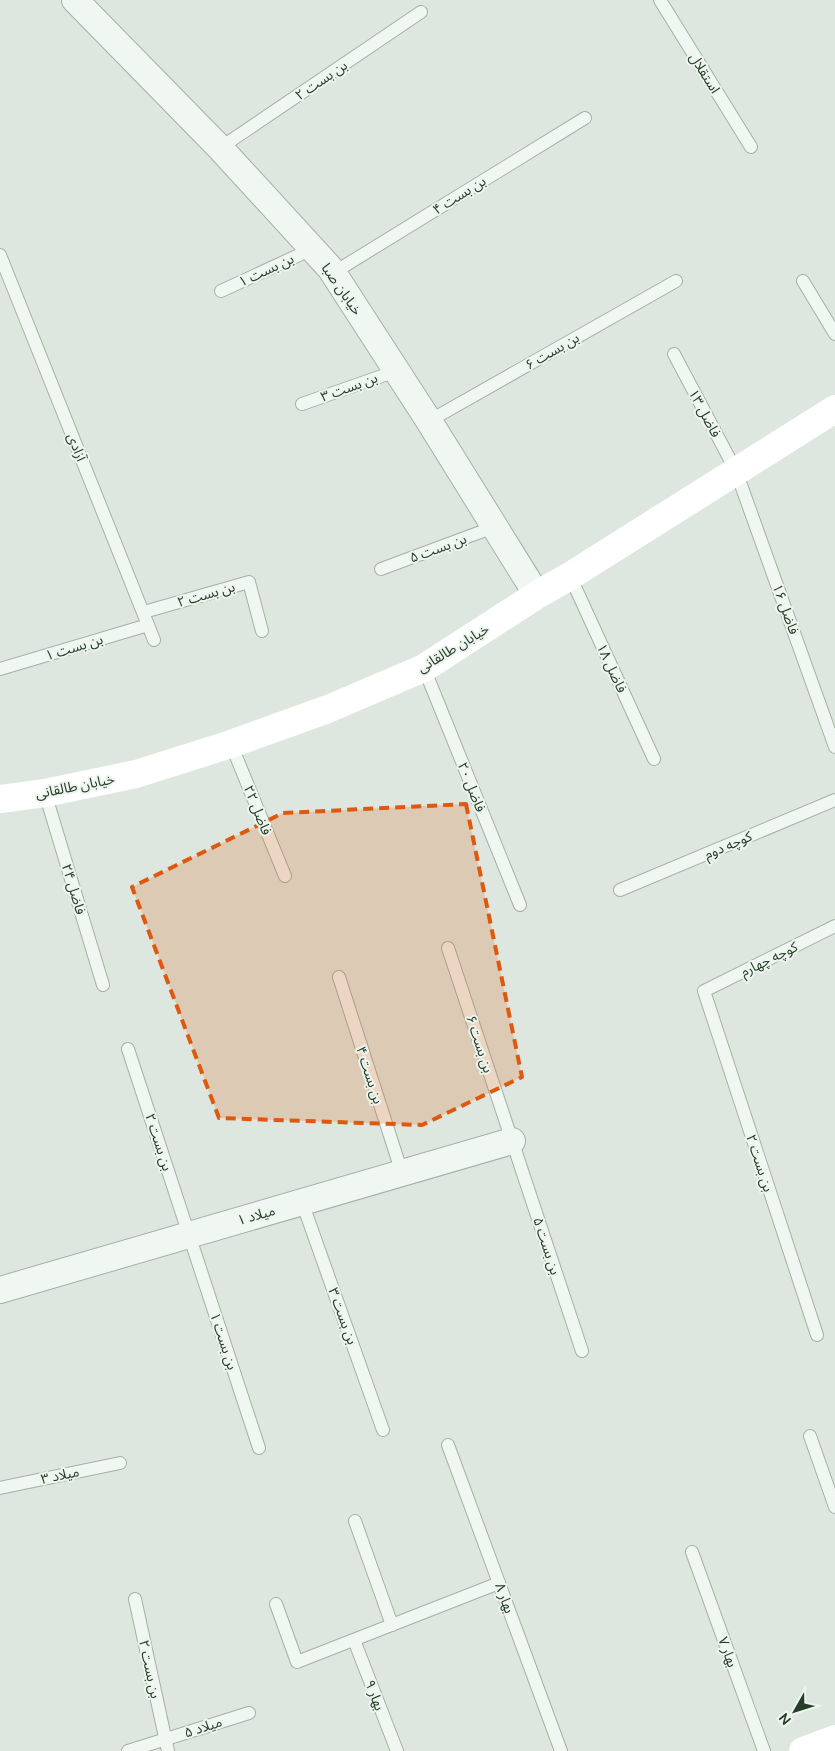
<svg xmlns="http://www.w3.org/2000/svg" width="835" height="1751" font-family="Ubuntu,'Noto Sans Arabic',sans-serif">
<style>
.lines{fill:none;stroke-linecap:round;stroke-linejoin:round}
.service-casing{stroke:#a3b1a5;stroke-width:14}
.minor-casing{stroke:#a3b1a5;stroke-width:28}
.service{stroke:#f0f6f1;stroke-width:12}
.minor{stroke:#f0f6f1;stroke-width:26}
.secondary{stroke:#fff;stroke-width:28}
.marked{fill:#de580e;fill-opacity:0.2;stroke:#de580e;stroke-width:4;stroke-dasharray:10 6;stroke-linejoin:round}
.labels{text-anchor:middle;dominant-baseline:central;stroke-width:4;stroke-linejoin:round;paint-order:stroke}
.street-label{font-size:14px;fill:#273e2a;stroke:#edf5ee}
</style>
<rect width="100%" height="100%" fill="#dee7df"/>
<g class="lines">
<!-- service casing -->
<g class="service-casing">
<g id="service">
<polyline points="660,0 751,147"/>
<polyline points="220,148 421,12"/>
<polyline points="0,255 154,640"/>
<polyline points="333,273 585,118"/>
<polyline points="803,281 835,334"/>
<polyline points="221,291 312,249"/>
<polyline points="674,354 736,471 835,747"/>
<polyline points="302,404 396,371"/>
<polyline points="429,421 676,281"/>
<polyline points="381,569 494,527"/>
<polyline points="570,576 654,759"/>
<polyline points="144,612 249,582 262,631"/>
<polyline points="424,668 520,905"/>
<polyline points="0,669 148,625"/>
<polyline points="231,744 285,876"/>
<polyline points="45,793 103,985"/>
<polyline points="620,890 835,800"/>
<polyline points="448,948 582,1351"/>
<polyline points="339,977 402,1173"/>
<polyline points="128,1049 259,1448"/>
<polyline points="302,1202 383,1430"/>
<polyline points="817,1335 704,991 835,926"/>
<polyline points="810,1436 835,1507"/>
<polyline points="448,1445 561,1751"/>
<polyline points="0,1488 120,1463"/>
<polyline points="355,1521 392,1625"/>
<polyline points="692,1552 764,1751"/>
<polyline points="135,1599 168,1751"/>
<polyline points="276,1604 297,1662 499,1583"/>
<polyline points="354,1640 397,1751"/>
<polyline points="128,1751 249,1713"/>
</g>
</g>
<!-- minor casing -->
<g class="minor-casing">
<g id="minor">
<polyline points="75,0 220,148 330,268 429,421 537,595"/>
<polyline points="0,1290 512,1141"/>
</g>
</g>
<!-- service -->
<use href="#service" class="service"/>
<!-- minor -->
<use href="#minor" class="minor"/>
<!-- secondary -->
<g class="secondary">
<polyline points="0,799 45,793 136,774 231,744 328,709 424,668 537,595 570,576 835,409"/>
<polyline points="803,1751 835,1739"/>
</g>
</g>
<!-- marked area -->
<path class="marked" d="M466,804L522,1077L422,1125L219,1118L132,887L283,813Z"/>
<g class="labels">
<!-- street labels -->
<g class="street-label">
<text transform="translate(705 73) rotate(58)">استقلال</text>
<text transform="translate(321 80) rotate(-34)">بن بست ۲</text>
<text transform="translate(459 195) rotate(-32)">بن بست ۴</text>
<text transform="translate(266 270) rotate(-25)">بن بست ۱</text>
<text transform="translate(342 289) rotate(55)">خیابان صبا</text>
<text transform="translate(552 351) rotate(-30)">بن بست ۶</text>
<text transform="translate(349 387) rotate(-20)">بن بست ۳</text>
<text transform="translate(705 413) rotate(62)">فاضل ۱۳</text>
<text transform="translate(77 447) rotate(68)">آزادی</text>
<text transform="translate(438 548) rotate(-20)">بن بست ۵</text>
<text transform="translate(206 594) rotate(-16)">بن بست ۲</text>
<text transform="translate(786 609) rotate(70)">فاضل ۱۶</text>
<text transform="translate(74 647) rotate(-17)">بن بست ۱</text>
<text transform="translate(453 648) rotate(-31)">خیابان طالقانی</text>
<text transform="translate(612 668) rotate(65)">فاضل ۱۸</text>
<text transform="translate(75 786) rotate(-11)">خیابان طالقانی</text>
<text transform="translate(472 787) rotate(68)">فاضل ۲۰</text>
<text transform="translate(258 810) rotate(68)">فاضل ۲۲</text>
<text transform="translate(728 845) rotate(-23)">کوچه دوم</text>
<text transform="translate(74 889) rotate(73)">فاضل ۲۴</text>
<text transform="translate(769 959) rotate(-26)">کوچه چهارم</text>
<text transform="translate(480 1044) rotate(72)">بن بست ۶</text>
<text transform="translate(370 1075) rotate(72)">بن بست ۴</text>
<text transform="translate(159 1142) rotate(72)">بن بست ۲</text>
<text transform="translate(760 1163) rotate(72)">بن بست ۲</text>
<text transform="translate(256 1215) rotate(-16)">میلاد ۱</text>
<text transform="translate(547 1246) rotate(72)">بن بست ۵</text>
<text transform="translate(343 1316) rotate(70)">بن بست ۳</text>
<text transform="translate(224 1341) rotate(72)">بن بست ۱</text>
<text transform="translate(60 1475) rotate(-12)">میلاد ۳</text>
<text transform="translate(505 1598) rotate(70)">بهار ۸</text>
<text transform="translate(728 1652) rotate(70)">بهار ۷</text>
<text transform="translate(150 1669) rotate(78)">بن بست ۲</text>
<text transform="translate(375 1695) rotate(69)">بهار ۹</text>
<text transform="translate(203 1727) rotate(-18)">میلاد ۵</text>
</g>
</g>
<!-- north arrow -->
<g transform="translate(795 1711) rotate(231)" stroke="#edf5ee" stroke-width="4" paint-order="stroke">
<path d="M0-4L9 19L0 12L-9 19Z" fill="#273e2a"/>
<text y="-8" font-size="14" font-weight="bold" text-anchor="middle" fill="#273e2a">N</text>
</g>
</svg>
